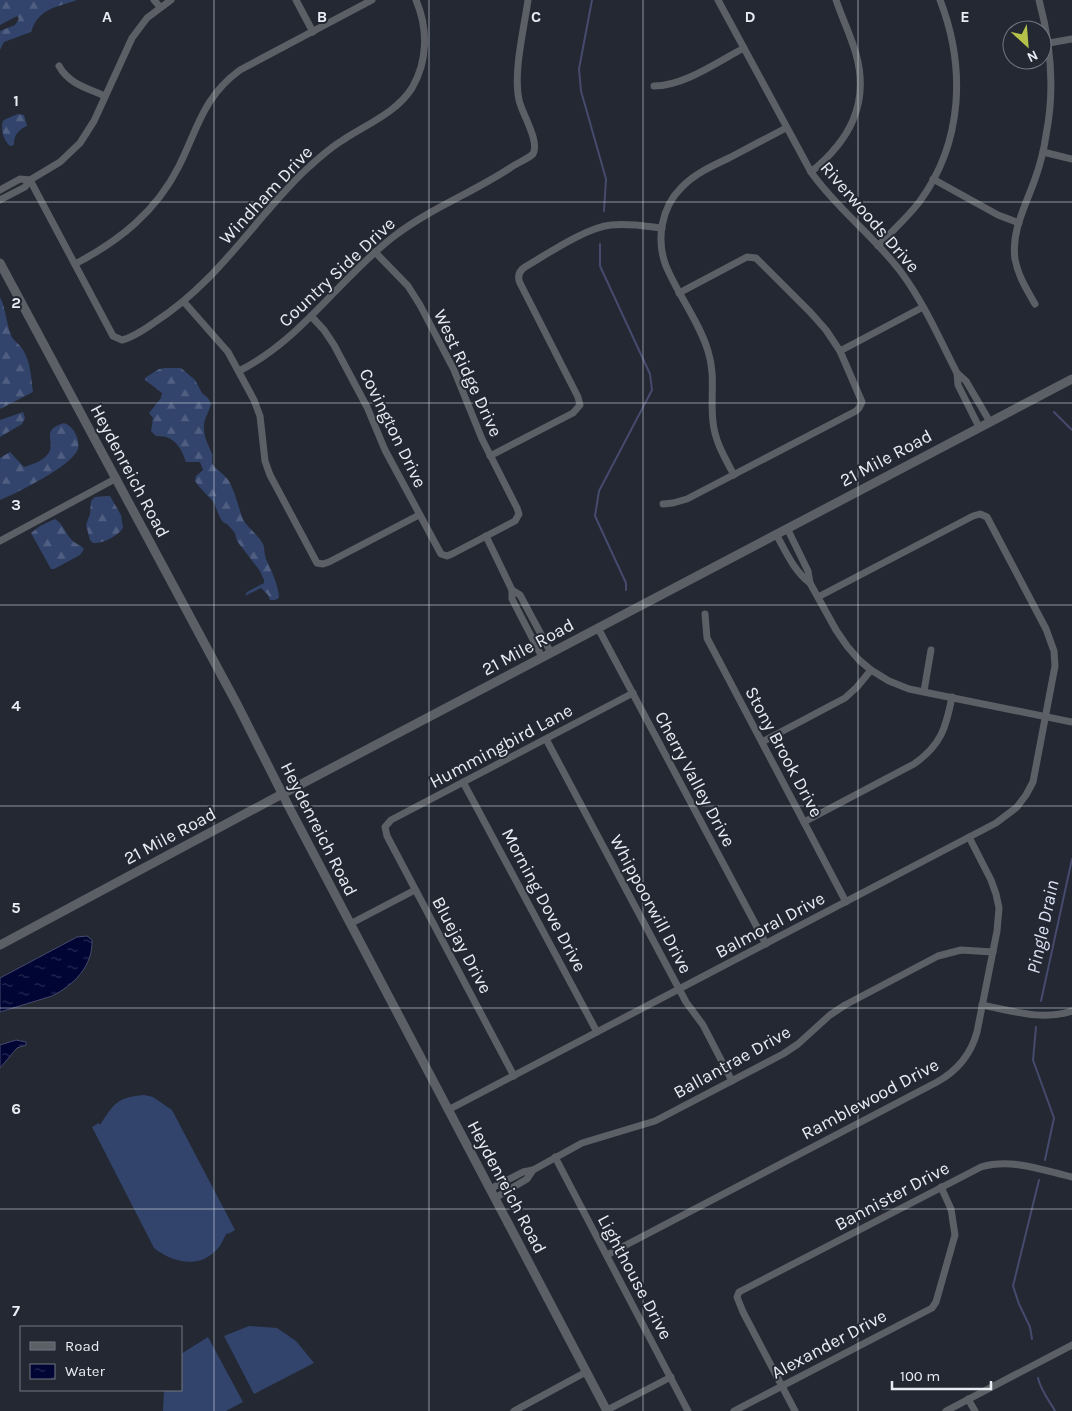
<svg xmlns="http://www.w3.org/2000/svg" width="1072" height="1411" font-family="Karla,sans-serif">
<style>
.forest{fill:url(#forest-firs)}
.pitch{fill:#32446c}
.water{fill:url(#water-ripples);stroke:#464a6d}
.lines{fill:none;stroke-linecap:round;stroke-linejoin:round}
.stream{stroke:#464a6d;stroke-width:2}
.minor{stroke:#5c5f65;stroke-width:7}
.tertiary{stroke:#5c5f65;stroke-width:9}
.grid{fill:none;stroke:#e8ecf3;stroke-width:1;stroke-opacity:0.55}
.labels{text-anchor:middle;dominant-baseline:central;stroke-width:4;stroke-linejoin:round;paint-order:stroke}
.street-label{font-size:18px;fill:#e8ecf3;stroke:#232833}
.water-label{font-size:19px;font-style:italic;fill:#dce4f5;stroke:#232833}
.grid-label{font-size:16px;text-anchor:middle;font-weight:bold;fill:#e8ecf3;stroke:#232833;stroke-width:4;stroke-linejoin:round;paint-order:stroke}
</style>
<defs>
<pattern id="forest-firs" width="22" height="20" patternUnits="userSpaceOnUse" patternTransform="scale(1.25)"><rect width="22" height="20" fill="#32446c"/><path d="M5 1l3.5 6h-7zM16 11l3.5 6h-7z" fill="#505f81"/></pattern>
<pattern id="water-ripples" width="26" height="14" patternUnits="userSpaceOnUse" patternTransform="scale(1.25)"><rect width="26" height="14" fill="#010534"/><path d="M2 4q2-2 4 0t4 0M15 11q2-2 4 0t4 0" fill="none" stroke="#262a52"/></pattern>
</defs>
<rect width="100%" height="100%" fill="#232833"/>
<!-- forest -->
<g class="forest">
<path d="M0,0H77C55,8 39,8 31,32L4,42L0,50V31L15,25L19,19L17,16L0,25Z"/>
<path d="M18,114L24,115L27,126C19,129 13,136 14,145L10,146C4,141 0,129 3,121C6,118 14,116 18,114Z"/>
<path d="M0,297C6,309 6,322 11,335C13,341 20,344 23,350C31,363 31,378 33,392L0,409Z"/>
<path d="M165,368H181L195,380L202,393L208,398L211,404C209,413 203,419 204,429C204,438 209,446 212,454C213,457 211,462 213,465C215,468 225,475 229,481C235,492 238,505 242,517C246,527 258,534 263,544C265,549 264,554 266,559C271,570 279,586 279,598L275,600H270L268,595L261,588L245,596L247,592L264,583V580L260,571L237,541L235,533L227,524L224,523C217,516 217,505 211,499C205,493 200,488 195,481L196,476L203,470L200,462H186C181,447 174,435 156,436L151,431L153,418L149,413L161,398L162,393L145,380V378L159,369Z"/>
<polygon points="23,412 25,418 22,424 0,437 0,420"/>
<path d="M64,423C71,426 74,430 77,437C78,441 79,445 78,449C72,466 17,493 0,500V458L10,452L24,467C31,465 43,461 48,454C57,443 39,430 64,423Z"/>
<path d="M110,496L121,515L123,528C118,536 103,544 93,543L90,540L86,525L90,514L91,501L95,497Z"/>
<path d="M55,519C64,524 66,536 74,542C78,545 81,545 84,549L80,555L54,569H51L31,533L40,526Z"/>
</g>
<!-- pitch -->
<g class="pitch">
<path d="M144,1095L153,1097L172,1110L235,1230L228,1234L227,1233C224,1237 222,1243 219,1247C201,1270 173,1263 154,1248L92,1127L99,1123L100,1125C114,1103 118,1097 144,1095Z"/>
<polygon points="249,1326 277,1328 296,1341 314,1363 254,1394 224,1336"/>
<polygon points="208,1337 243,1402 226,1411 163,1411 164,1390 181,1390 181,1354"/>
</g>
<!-- water -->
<g class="water">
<path d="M87,936L92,940C93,966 74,985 52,996L0,1012V978L77,937Z"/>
<polygon points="16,1040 26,1042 26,1045 17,1048 0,1068 0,1045"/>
</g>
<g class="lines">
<!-- stream -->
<g class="stream">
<polyline points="592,0 579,69 581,91 606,179 604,211"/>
<polyline points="600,244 600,266 650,374 652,390 599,491 595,516 626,583 626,590"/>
<polyline points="1054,412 1072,430"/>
<polyline points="1041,1001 1072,859"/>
<polyline points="1036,1027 1033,1060 1054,1118 1045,1160"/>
<polyline points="1032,1339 1030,1327 1019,1304 1013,1286 1039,1180"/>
<path d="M1038,1378C1041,1391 1049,1400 1055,1411"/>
</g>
<!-- minor -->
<g class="minor">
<polyline points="154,0 160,7"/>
<polyline points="296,0 313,32"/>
<path d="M718,0L811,172C837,209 874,236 901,272C924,303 940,340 957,373L958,385L979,427"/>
<polyline points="1049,43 1072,39"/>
<path d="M59,66C69,84 87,88 105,96"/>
<path d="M654,86C684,86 717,62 744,48"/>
<polyline points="1043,152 1072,159"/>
<path d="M811,172C849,141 870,104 856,54C851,36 842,18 836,0"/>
<polyline points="933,179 998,215 1019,223"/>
<path d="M30,180L113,336L122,340C134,337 145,329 155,322C199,294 230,255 263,216C278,199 293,181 310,166C320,157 331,147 343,140C367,124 396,113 412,88C428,61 428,28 416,0"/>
<polyline points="0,190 20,179 30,180"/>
<polyline points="0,200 25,187 30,180 60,162 80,143 94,121 132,38 147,18 171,0"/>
<path d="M878,246C892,231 908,217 920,201C963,142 966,67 940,0"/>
<path d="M75,264C119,241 156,212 179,166C198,128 203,97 240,70L372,0"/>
<polyline points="184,302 228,352 254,400 260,416 265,461 270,475 317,563 323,564 329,562 419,515"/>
<path d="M1035,304C1027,290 1018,276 1015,259C1011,231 1026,205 1035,179C1040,165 1044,150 1046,135C1055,90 1051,44 1039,0"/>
<polyline points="311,316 324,330 334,345 367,407 385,450 441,554 447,556 452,554 515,521 519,514 517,508 482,439 454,370 420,305 408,286 375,252"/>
<polyline points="840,351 923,307"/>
<path d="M239,371C301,340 339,279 393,237C429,209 472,193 510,168C517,163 526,160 533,154C540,141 522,114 519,100C513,72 524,29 528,0"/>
<polyline points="957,373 966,381 990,422"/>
<path d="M490,456L573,413L580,405L578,397L520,283C517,276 519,271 525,267C547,254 587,227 611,225C628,223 645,226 662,228"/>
<path d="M734,475C725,458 715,442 713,422C710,397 716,376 708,351C699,321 678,295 666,266C656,240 661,208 681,188C694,174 712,166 729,158C748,148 767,138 786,128"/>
<polyline points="663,504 673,503 687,499 856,411 859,408 862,402 840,351 826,330 811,313 756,258 747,257 679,293"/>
<polyline points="787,528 808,571 810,583 836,630 847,646 859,660 871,670 889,681 909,689 1072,722"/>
<path d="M776,534C786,552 794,571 810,583"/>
<polyline points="486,536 512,590 512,599 542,657"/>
<polyline points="0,541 115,479"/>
<polyline points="512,590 520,595 551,653"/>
<polyline points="705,614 707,638 846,902"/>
<polyline points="598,628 766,944"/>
<polyline points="924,691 931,650"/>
<polyline points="546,739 686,1002 703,1025 732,1081"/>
<polyline points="762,742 845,698 857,687 871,670"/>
<polyline points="463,782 597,1032"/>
<path d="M804,822L914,764C941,745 946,728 952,697"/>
<polyline points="350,924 415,890"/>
<path d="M982,1005C1013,1011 1042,1021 1072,1011"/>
<polyline points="514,1076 387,836 385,827 391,820 633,693"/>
<polyline points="448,1110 996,823 1017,807 1026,795 1033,782 1055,666 1054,651 1046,629 987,517 980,514 973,516 818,597"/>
<polyline points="555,1157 688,1411"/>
<polyline points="490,1189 523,1172 533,1170 582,1143 655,1121 783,1054 798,1044 830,1015 845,1005 938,956 961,950 993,952"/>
<polyline points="495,1198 527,1179 533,1170"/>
<path d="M607,1255L937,1082C957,1071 971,1054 977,1032L997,931L999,908L996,894L991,880L969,837"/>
<polyline points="968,1399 975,1411"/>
<polyline points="607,1410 671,1377"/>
<polyline points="514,1411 586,1372"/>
<polyline points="734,1411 932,1308 936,1302 955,1235 951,1209 941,1187"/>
<path d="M795,1411L743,1312L737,1297L739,1292L981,1167C1012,1158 1042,1170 1072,1177"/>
<polyline points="946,1411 1072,1345"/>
</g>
<!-- tertiary -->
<g class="tertiary">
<polyline points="0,263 238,706 290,809 607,1411"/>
<polyline points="0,945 269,801 1072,379"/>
</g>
</g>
<!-- grid -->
<path class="grid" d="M214,0V1411M429,0V1411M643,0V1411M858,0V1411M0,202H1072M0,403H1072M0,605H1072M0,806H1072M0,1008H1072M0,1209H1072"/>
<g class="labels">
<!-- street labels -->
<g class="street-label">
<text transform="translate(266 195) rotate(-47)">Windham Drive</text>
<text transform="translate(870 217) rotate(49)">Riverwoods Drive</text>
<text transform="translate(337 272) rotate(-43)">Country Side Drive</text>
<text transform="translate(468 373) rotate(65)">West Ridge Drive</text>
<text transform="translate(393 428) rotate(64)">Covington Drive</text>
<text transform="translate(886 458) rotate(-28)">21 Mile Road</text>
<text transform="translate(130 471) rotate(62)">Heydenreich Road</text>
<text transform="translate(528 647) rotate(-28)">21 Mile Road</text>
<text transform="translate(501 746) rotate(-28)">Hummingbird Lane</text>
<text transform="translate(784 752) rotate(62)">Stony Brook Drive</text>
<text transform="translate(695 779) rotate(62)">Cherry Valley Drive</text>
<text transform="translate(319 829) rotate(63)">Heydenreich Road</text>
<text transform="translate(170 836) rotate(-28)">21 Mile Road</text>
<text transform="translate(544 900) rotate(62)">Morning Dove Drive</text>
<text transform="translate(651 904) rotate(62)">Whippoorwill Drive</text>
<text transform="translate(770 925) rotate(-28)">Balmoral Drive</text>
<text transform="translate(462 945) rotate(62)">Bluejay Drive</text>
<text transform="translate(732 1062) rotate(-29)">Ballantrae Drive</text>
<text transform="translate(870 1099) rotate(-28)">Ramblewood Drive</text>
<text transform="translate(507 1187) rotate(62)">Heydenreich Road</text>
<text transform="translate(892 1196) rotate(-28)">Bannister Drive</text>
<text transform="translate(635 1277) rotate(62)">Lighthouse Drive</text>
<text transform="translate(829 1344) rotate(-28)">Alexander Drive</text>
</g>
<!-- water labels -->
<g class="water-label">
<text transform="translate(1043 927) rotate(-78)">Pingle Drain</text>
</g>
</g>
<g class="grid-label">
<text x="107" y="22">A</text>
<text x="322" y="22">B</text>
<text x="536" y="22">C</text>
<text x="750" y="22">D</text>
<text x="965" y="22">E</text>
<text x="16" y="106">1</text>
<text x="16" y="308">2</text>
<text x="16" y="510">3</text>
<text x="16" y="711">4</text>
<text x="16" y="913">5</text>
<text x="16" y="1114">6</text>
<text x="16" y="1316">7</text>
</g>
<!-- legend -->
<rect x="20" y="1326" width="162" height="65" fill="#232833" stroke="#727680"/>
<rect x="30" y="1342" width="25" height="8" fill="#5c5f65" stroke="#727680"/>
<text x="65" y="1351" font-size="15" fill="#e8ecf3">Road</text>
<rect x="30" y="1364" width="25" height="15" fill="url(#water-ripples)" stroke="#727680"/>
<text x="65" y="1376" font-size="15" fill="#e8ecf3">Water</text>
<!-- north arrow -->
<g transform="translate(1027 45) rotate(154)"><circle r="24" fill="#232833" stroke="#727680"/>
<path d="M0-4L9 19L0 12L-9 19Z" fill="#b4c24a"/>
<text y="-8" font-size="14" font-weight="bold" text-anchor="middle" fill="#e8ecf3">N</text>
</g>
<!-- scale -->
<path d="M892 1381v8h99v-8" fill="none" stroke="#e8ecf3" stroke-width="2.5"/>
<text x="900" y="1381" font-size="15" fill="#e8ecf3" stroke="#232833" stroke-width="4" paint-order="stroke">100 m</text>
</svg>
